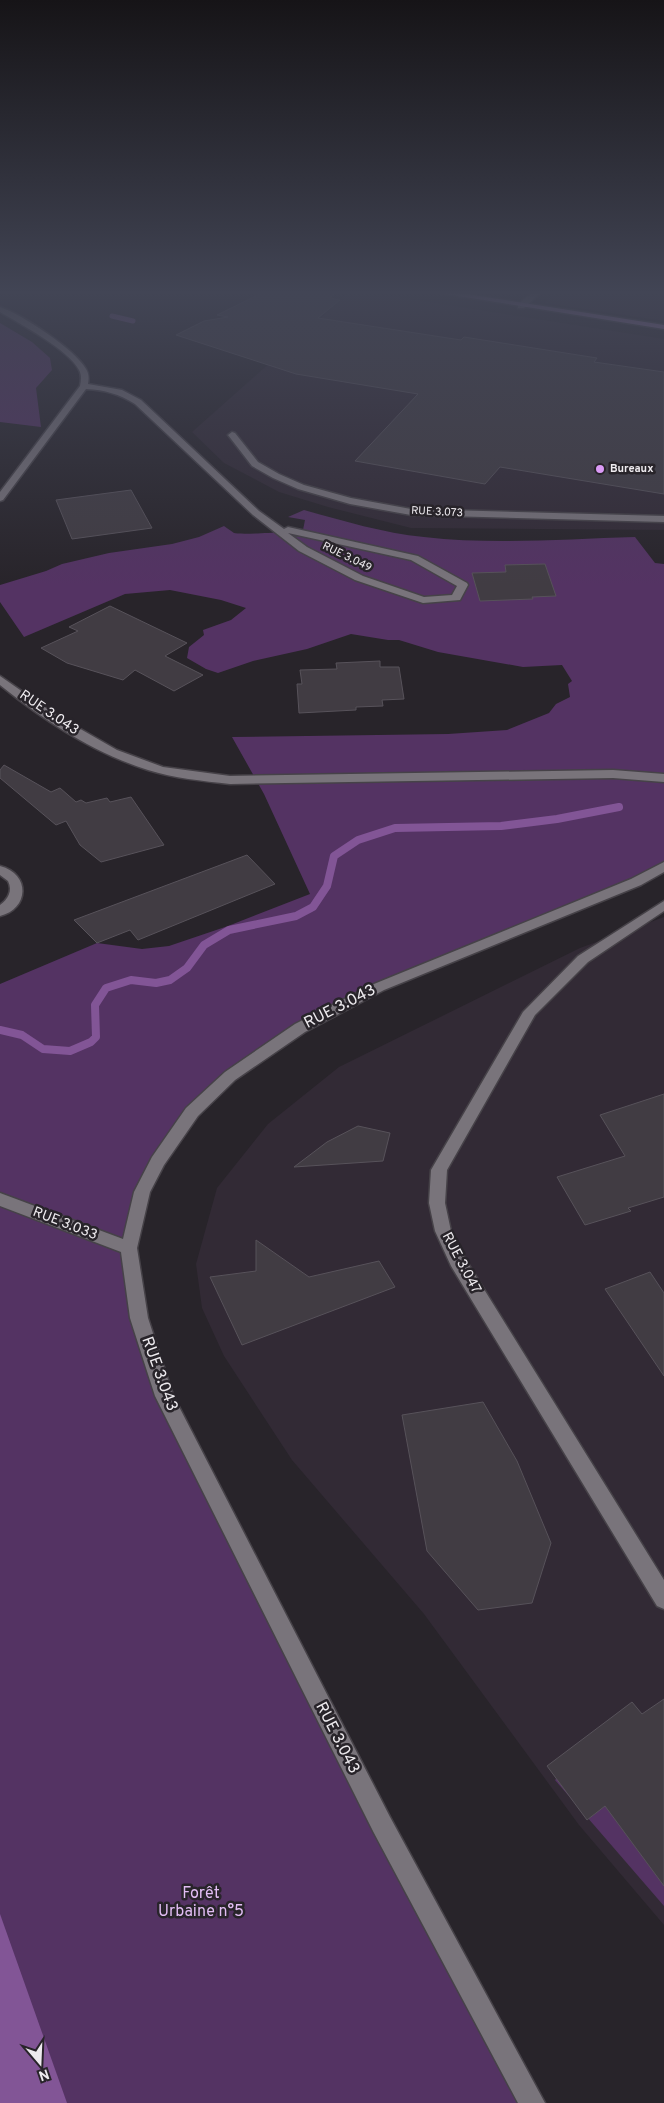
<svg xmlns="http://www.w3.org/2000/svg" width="664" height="2103" font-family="Overpass,sans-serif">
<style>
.built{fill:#322a35}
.green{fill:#543363}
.water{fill:#825596}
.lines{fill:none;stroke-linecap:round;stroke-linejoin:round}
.stream-far1{stroke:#825596;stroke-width:5}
.stream{stroke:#825596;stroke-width:8}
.building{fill:#413c43;stroke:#57525a}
.minor-casing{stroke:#464248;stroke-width:3}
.major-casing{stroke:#464248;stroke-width:3}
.minor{fill:#79747b;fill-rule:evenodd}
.major{fill:#ae82c2;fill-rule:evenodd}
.poi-dot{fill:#da9af6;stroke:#28242a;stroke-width:2}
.labels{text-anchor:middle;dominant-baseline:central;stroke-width:5;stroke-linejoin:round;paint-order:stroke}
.far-poi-label{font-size:11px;font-weight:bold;fill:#eeebef;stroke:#28242a;text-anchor:start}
.far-street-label{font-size:11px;fill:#eeebef;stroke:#28242a}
.street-label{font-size:14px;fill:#eeebef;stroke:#28242a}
.near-street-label{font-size:16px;fill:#eeebef;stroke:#28242a}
.near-park-label{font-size:16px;fill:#e2bdf4;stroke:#28242a}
</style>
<rect width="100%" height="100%" fill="#28242a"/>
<!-- built -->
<g class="built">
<polygon points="352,290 664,339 664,530 411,528 328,507 279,492 224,463 192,432"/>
<polygon points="556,290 664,290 664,321 545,303"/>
<polygon points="664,917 664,1925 579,1825 424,1614 292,1460 224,1356 202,1308 196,1264 217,1188 268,1124 339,1067 580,948"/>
</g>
<!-- green -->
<g class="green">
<polygon points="0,323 32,342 50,358 52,370 36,388 41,427 0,422"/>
<path d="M304,510C344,521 383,533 424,537C493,545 565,539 635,537L655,563L664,564V862L636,882L382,987L302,1028L233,1076L194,1112L145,1192L132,1248L161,1387L540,2103H0V984L97,943L142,949L169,946L228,926L310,894L264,794L232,737L448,734L507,730L549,713L556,704L570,697L568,684L572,681L562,665L523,667L438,652L399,640H388L351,634L307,649L253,661L218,673L206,669L187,658L189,647L204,635L203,630L231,620L246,608L221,600L170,590L125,594L24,637L0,602V585L46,571L62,564L109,553L172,544L199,537L224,526C227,528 231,531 234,533C240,535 294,532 303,530L305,520L288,517Z"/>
<polygon points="566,1770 664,1774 664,1906 555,1780"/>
</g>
<!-- water -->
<polygon class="water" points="0,1914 67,2103 0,2103"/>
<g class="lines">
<!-- stream-far1 -->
<polyline class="stream-far1" points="112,316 133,321"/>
<!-- stream -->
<polyline class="stream" points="0,1030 22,1035 43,1049 70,1051 91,1042 96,1037 95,1005 106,988 131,980 156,983 170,980 187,968 204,945 229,930 296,916 313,907 327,886 334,856 358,840 395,828 501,826 557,819 619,807"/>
</g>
<!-- building -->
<g class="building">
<polygon points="268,290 339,290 330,298 340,300 318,318 461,340 464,337 597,358 594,362 664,372 664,494 500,467 485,484 355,461 418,394 296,374 176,335 204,321 228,317 217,315"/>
<polygon points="131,490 152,528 72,539 56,500"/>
<polygon points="545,564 556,596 532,597 533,599 480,601 472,573 506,572 505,565"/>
<polygon points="110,606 187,643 165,656 203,675 174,691 135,670 123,680 67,663 41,648 78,631 69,627"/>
<polygon points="380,661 380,667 399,667 404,699 382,700 383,706 356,707 356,710 299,713 297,684 302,684 300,670 337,669 336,663"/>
<polygon points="4,765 51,792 60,788 76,802 81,800 86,803 107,798 110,802 131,797 164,845 101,862 80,845 66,821 56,825 0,778 0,770"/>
<polygon points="247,855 275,884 138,940 130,930 97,943 74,920"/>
<polygon points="664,1094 664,1197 628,1208 631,1211 585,1225 557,1177 625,1156 600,1115"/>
<polygon points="358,1126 390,1133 383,1161 294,1167 327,1142"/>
<polygon points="256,1240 309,1277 379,1261 395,1287 242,1345 210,1277 256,1271"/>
<polygon points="650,1272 664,1293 664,1376 605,1289"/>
<polygon points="483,1402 517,1461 551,1543 532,1603 478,1610 427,1551 402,1415"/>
<polygon points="664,1699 664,1886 605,1806 587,1820 547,1766 632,1702 642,1714"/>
</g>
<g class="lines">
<!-- minor casing -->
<g class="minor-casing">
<g id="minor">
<polygon points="535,290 544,290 524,308 518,308 518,304"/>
<path d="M0,307C21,314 75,349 86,369C89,374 89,378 88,384L122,390L141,400L259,511L284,529L288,527L418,556L467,583L468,585L460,600L423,603L355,580L299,551L253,515L135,404C119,394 105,390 86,389L3,500L0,501V492L80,386C81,381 82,375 79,370C69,350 20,324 0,312ZM288,533L411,560L457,586L452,595L424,597L363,576L307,547Z"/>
<polygon points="232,432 235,433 258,462 279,474 304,485 351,498 411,509 664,516 664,522 411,515 350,504 298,489 273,478 252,466 228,435"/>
<path d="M0,676L56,715L117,750L163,767L230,776L613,770L664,774V782L613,778L230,784C202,781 174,778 148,770C94,753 43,720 0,685Z"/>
<polygon points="664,862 664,872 641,885 384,990 305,1032 235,1080 198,1116 164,1165 150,1192 137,1248 148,1318 173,1395 390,1817 545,2103 518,2103 374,1833 155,1396 130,1318 121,1252 0,1206 0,1193 123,1239 134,1192 152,1157 186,1108 225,1072 295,1024 374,984 631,879"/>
<path d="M0,866C31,874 29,909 0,916V905C8,899 13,891 8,881L0,875Z"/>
<polygon points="664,901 664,911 588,962 535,1015 447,1170 445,1203 451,1231 464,1257 664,1580 664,1609 657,1606 451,1266 435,1231 429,1203 431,1170 523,1012 578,956"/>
</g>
</g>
<!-- major casing -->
<g class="major-casing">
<polygon id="major" points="421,290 441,290 664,325 664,329"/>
</g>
<!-- minor -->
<use href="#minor" class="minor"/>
<!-- major -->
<use href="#major" class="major"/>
</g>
<!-- sky -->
<linearGradient id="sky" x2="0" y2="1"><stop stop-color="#161417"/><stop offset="0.5" stop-color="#424555"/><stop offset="1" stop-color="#424555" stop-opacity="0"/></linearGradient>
<rect width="664" height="585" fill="url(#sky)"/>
<!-- markers -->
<circle class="poi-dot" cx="600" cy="469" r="5"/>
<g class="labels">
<!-- far-poi labels -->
<g class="far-poi-label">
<text x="610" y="469">Bureaux</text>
</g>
<!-- far-street labels -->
<g class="far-street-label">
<text transform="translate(437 512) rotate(3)">RUE 3.073</text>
<text transform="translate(347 557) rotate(26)">RUE 3.049</text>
</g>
<!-- street labels -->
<g class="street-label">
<text transform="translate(49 713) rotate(34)">RUE 3.043</text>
<text transform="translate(65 1224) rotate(21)">RUE 3.033</text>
<text transform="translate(461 1263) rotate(62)">RUE 3.047</text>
</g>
<!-- near-street labels -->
<g class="near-street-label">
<text transform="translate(340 1007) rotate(-27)">RUE 3.043</text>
<text transform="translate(159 1374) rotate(70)">RUE 3.043</text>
<text transform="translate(337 1738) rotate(63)">RUE 3.043</text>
</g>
<!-- near-park labels -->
<g class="near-park-label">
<text x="201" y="1894">Forêt<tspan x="201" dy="18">Urbaine n°5</tspan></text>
</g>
</g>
<!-- north arrow -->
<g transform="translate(40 2063) rotate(161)" stroke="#28242a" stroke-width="4" paint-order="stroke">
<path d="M0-4L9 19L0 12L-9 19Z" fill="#eeebef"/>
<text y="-8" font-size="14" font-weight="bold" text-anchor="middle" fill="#eeebef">N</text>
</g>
</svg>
